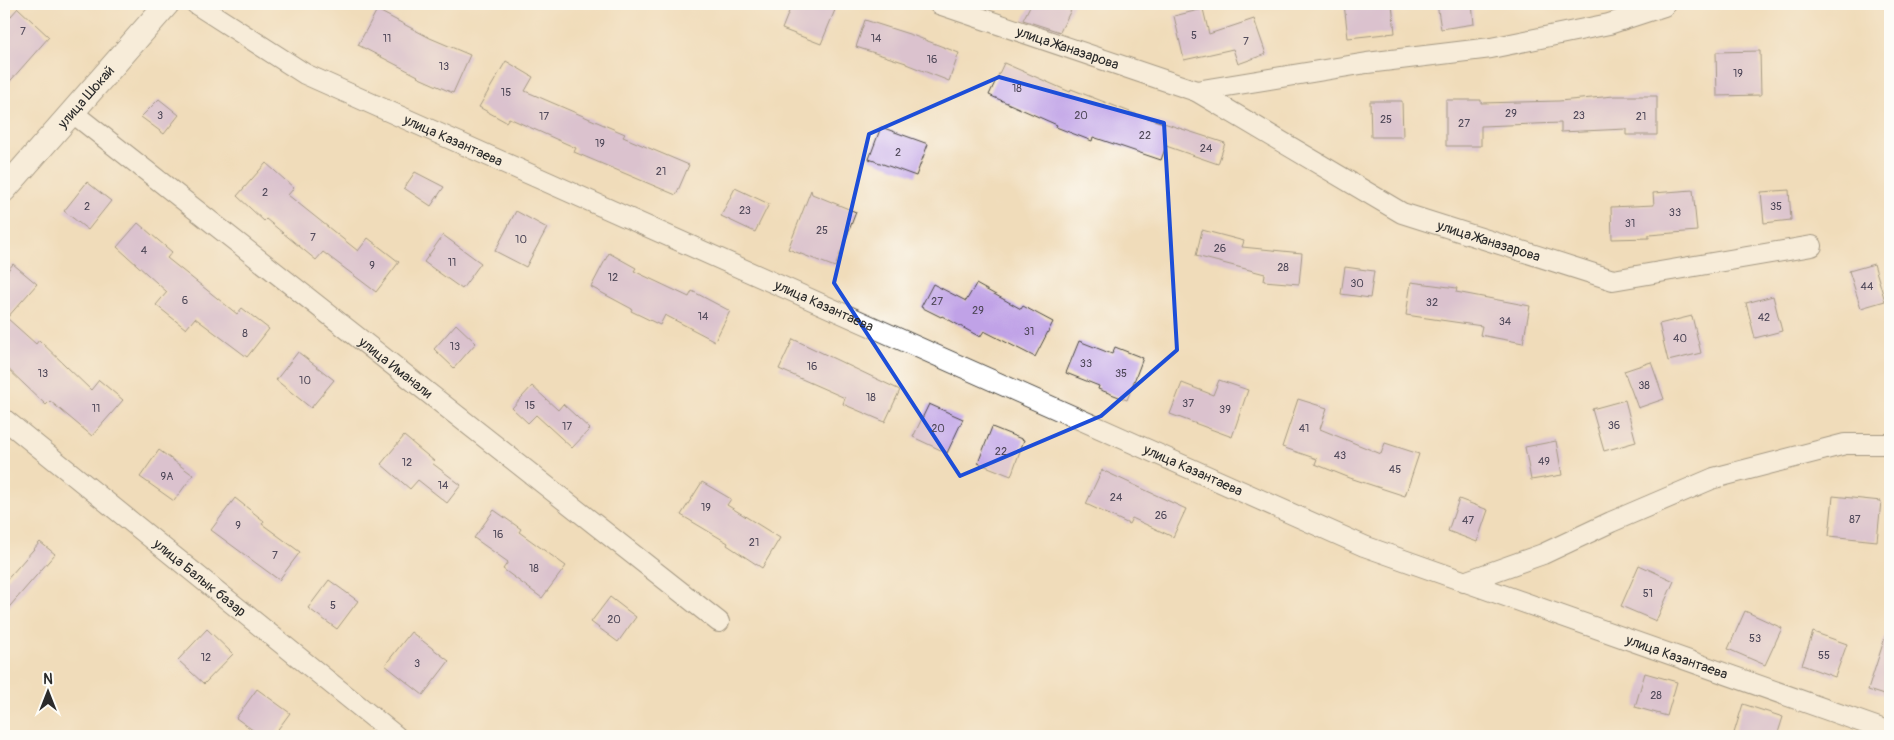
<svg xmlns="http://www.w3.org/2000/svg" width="1894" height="740" font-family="Pangolin,sans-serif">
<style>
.building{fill:#c0a2e7}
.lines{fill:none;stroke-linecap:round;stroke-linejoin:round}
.minor-casing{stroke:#494640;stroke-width:22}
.tertiary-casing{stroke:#494640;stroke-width:26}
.minor{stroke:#fff;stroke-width:20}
.tertiary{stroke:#fff;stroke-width:24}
.marked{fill:none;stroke:#1d4ed8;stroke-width:4;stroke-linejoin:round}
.labels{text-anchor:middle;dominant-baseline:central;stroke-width:4;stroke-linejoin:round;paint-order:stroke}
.number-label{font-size:11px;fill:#50495a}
.street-label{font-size:14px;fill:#2b2b2b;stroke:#fdfcf7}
</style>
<rect width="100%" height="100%" fill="#fdfcf7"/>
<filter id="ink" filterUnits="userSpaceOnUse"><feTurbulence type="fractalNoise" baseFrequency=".02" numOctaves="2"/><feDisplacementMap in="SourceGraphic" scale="10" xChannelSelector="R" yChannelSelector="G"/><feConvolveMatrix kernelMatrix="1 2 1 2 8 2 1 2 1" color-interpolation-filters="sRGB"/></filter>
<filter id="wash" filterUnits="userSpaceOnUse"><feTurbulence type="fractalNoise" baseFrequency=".0096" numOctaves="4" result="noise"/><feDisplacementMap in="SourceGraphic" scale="20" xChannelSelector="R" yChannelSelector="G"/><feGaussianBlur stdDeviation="1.12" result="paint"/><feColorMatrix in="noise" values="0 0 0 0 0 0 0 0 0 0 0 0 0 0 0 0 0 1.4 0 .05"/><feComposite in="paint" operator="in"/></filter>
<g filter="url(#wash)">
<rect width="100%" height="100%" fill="#f0dcba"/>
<g id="blocks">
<!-- building -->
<g class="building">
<polygon points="792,4 819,4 835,10 821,44 782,29"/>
<polygon points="1031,4 1074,4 1060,32 1023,20"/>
<polygon points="1344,4 1392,4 1395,33 1348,38"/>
<polygon points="1437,4 1472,4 1474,24 1441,29"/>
<polygon points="18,8 49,37 4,88 4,24"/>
<polygon points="1203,9 1209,34 1254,19 1266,54 1238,64 1233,49 1184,60 1174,16"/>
<polygon points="377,10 430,38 470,55 453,93 417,77 418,76 358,45"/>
<polygon points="865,20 912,35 959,53 949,81 906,64 906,63 856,47"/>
<polygon points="1760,51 1761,95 1717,96 1716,52"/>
<polygon points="506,61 533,77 525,91 625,134 623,137 689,165 676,195 574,152 576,148 509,118 506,122 479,107"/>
<polygon points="1004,63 1070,92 1071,89 1130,112 1225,143 1218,164 1166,146 1161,160 1093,137 1092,141 1056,127 1057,125 989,95"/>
<polygon points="1614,96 1657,96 1657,135 1626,135 1626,129 1561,132 1561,123 1481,126 1481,146 1446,146 1446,100 1481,100 1481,103 1559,101"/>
<polygon points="159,99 179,115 164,134 141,117"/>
<polygon points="1370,101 1402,101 1403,137 1371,137"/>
<polygon points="881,127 928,144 916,176 869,159"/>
<polygon points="266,163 294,188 288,195 358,251 368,238 399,262 376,292 323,252 316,260 266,219 264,221 237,196"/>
<polygon points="415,172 444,187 431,206 404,188"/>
<polygon points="87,182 111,201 88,230 64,211"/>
<polygon points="735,188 769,204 755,232 721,216"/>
<polygon points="811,190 812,194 856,212 835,267 788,249"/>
<polygon points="1693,190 1697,231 1649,235 1649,238 1612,239 1611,207 1654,205 1653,193"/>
<polygon points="1789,190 1791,220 1764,223 1761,192"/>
<polygon points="516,211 547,228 526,267 495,251"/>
<polygon points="138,223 172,252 167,258 237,314 242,308 269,329 247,357 195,318 186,329 156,305 167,292 117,247"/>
<polygon points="1202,230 1244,241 1242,247 1302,253 1299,284 1264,281 1265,274 1196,256"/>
<polygon points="443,235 481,263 462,289 424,262"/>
<polygon points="609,253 636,268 634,271 689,297 692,291 730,311 715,341 665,315 660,325 631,311 632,309 591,287"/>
<polygon points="13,264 37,284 7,318 36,344 39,340 91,390 99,380 123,400 92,436 50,401 46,405 4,365 4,275"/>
<polygon points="1874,264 1885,301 1861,308 1849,271"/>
<polygon points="1345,267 1374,271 1370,298 1341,294"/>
<polygon points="1411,282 1457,288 1456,292 1530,306 1523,343 1480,335 1482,326 1406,315"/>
<polygon points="933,284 966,301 976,284 1021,309 1023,306 1053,322 1035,357 984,331 980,337 942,316 941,317 921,307"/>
<polygon points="1773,296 1782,331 1755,338 1746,303"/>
<polygon points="1692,316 1701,353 1668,361 1659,324"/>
<polygon points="456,324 476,343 454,368 434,349"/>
<polygon points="793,339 900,390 885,422 843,404 845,398 779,369"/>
<polygon points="1079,341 1112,354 1115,347 1143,358 1127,400 1098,389 1099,386 1066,373"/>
<polygon points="298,352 334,380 311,408 276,380"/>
<polygon points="1651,362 1664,399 1638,408 1624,371"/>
<polygon points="1219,380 1248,390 1232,437 1170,414 1182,383 1213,395"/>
<polygon points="532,386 558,410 563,404 590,429 572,448 536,415 528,423 512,408"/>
<polygon points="1298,399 1327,408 1320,429 1381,454 1385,443 1419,454 1405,496 1350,478 1315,464 1317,459 1282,447"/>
<polygon points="1625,400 1636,442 1604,451 1592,409"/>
<polygon points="929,404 963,419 947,453 913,437"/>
<polygon points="992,427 1024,440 1011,476 978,463"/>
<polygon points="404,436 434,461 432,463 461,485 447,503 418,480 410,489 381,464"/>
<polygon points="1556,441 1562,475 1531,480 1525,447"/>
<polygon points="159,450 193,475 174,501 140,477"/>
<polygon points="1102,470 1186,509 1173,537 1132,518 1129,524 1086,504"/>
<polygon points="702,482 731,499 727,505 780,538 762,568 727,545 728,543 681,515"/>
<polygon points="1833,496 1881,501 1877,541 1829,536"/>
<polygon points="235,498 264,521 262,524 300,552 279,580 211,530"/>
<polygon points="1459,499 1488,510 1477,542 1448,531"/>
<polygon points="494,510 521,529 519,532 566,566 542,598 503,569 508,562 474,538"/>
<polygon points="40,542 55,554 4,613 4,583"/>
<polygon points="1639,565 1674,581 1656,621 1621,606"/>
<polygon points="329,580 358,601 337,629 308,608"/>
<polygon points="610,597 636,617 618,642 591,622"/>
<polygon points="1745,611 1782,628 1765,665 1728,649"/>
<polygon points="207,629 233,654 204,684 178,660"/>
<polygon points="1887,631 1890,632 1890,697 1868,690"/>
<polygon points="411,632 449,661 423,695 385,665"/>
<polygon points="1813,632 1847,644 1835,677 1802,665"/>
<polygon points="1645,673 1677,682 1667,716 1635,707"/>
<polygon points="257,689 290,713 273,736 261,736 236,718"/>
<polygon points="1743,704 1783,717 1777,736 1744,736 1734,733"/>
</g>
</g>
</g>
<g filter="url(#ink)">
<use href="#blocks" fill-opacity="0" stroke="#494640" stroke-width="1"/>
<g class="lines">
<!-- minor casing -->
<g class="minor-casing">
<g id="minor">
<path id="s1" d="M196,4L305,74L1364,546L1890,732"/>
<path id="s2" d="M939,4L1196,91L1402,213L1613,280L1812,246"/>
<polyline points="1196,91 1367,63 1491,48 1609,24 1664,6 1666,4"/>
<path id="s3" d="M73,113L719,622"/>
<path id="s4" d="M4,419L396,736"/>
<polyline points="1464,582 1543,554 1611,522 1714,478 1845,444 1890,444"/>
</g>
</g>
<!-- tertiary casing -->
<g class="tertiary-casing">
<g id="tertiary">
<path id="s5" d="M4,190L167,4"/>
</g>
</g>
<!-- minor -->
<use href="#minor" class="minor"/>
<!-- tertiary -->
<use href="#tertiary" class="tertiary"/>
</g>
</g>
<!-- marked area -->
<path d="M0 0H1894V740H0ZM999,77L1164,123L1177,350L1101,416L960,476L834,283L869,134Z" fill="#f0dcba" fill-opacity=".55" fill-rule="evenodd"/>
<path class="marked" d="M999,77L1164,123L1177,350L1101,416L960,476L834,283L869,134Z"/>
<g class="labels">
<!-- number labels -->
<g class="number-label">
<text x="23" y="31">7</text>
<text x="1194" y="35">5</text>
<text x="387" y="38">11</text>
<text x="876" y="38">14</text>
<text x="1246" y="41">7</text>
<text x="932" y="59">16</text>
<text x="444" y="66">13</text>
<text x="1738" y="73">19</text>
<text x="1017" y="88">18</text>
<text x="506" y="92">15</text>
<text x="1511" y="113">29</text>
<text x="160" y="115">3</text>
<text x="1081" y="115">20</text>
<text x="1579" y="115">23</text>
<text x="544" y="116">17</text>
<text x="1641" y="116">21</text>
<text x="1386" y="119">25</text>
<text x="1464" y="123">27</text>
<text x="1145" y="135">22</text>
<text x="600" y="143">19</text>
<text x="1206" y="148">24</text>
<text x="898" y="152">2</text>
<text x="661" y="171">21</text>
<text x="265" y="192">2</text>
<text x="87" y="206">2</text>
<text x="1776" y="206">35</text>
<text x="745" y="210">23</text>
<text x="1675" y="212">33</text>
<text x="1630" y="223">31</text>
<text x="822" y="230">25</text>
<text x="313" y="237">7</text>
<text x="521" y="239">10</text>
<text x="1220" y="248">26</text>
<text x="144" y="250">4</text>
<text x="452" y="262">11</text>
<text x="372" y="265">9</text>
<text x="1283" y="267">28</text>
<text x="613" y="277">12</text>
<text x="1357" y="283">30</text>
<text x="1867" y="286">44</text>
<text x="185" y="300">6</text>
<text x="937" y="301">27</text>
<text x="1432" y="302">32</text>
<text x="978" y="310">29</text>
<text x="703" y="316">14</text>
<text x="1764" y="317">42</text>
<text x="1505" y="321">34</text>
<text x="1029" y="331">31</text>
<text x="245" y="333">8</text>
<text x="1680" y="338">40</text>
<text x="455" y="346">13</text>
<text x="1086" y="363">33</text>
<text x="812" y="366">16</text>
<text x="43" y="373">13</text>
<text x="1121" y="373">35</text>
<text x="305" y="380">10</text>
<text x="1644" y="385">38</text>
<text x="871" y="397">18</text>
<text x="1188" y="403">37</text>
<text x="530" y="405">15</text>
<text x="96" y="408">11</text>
<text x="1225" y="409">39</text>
<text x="1614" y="425">36</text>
<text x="567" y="426">17</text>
<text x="938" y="428">20</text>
<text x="1304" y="428">41</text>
<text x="1001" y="451">22</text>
<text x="1340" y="455">43</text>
<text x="1544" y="461">49</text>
<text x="407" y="462">12</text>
<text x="1395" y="469">45</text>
<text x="167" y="476">9А</text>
<text x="443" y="485">14</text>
<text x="1116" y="497">24</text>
<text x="706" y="507">19</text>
<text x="1161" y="515">26</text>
<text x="1855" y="519">87</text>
<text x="1468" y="520">47</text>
<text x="238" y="525">9</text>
<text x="498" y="534">16</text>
<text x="754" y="542">21</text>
<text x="275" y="555">7</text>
<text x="534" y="568">18</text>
<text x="1648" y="593">51</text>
<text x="333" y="605">5</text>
<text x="614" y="619">20</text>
<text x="1755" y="638">53</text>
<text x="1824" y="655">55</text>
<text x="206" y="657">12</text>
<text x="417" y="663">3</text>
<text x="1656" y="695">28</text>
</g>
<!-- street labels -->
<g class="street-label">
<text stroke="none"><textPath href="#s2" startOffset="136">улица Жаназарова</textPath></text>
<text stroke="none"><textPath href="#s5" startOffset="124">улица Шокай</textPath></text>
<text stroke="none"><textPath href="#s1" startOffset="292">улица Казантаева</textPath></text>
<text stroke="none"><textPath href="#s2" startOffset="602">улица Жаназарова</textPath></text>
<text stroke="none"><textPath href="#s1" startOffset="698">улица Казантаева</textPath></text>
<text stroke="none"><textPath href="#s3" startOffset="411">улица Иманали</textPath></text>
<text stroke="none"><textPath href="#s1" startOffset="1102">улица Казантаева</textPath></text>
<text stroke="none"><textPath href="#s4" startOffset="252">улица Балык базар</textPath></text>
<text stroke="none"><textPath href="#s1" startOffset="1621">улица Казантаева</textPath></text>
</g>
</g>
<!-- margin -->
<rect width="1894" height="740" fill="none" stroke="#fdfcf7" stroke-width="20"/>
<!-- north arrow -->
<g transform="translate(48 692)" stroke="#fdfcf7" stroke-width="4" paint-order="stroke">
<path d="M0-4L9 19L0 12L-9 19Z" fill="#2b2b2b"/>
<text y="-8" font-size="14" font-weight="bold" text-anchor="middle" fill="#2b2b2b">N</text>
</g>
</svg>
